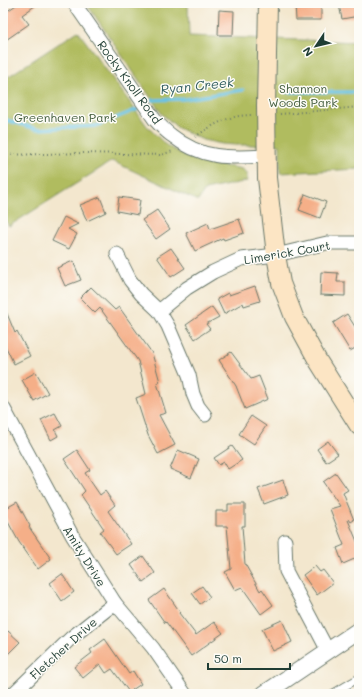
<svg xmlns="http://www.w3.org/2000/svg" width="362" height="697" font-family="Mali,sans-serif">
<style>
.green{fill:#b0bc5e;stroke:#687c49}
.lines{fill:none;stroke-linecap:round;stroke-linejoin:round}
.stream{stroke:#68c3e6;stroke-width:3.5}
.building{fill:#f5af88}
.service-casing{stroke:#69786a;stroke-width:9}
.minor-casing{stroke:#69786a;stroke-width:15}
.tertiary-casing{stroke:#69786a;stroke-width:18}
.secondary-casing{stroke:#69786a;stroke-width:20}
.path{stroke:#69786a;stroke-width:2;stroke-dasharray:1 3;stroke-linecap:butt}
.service{stroke:#fff;stroke-width:7}
.minor{stroke:#fff;stroke-width:13}
.tertiary{stroke:#fff;stroke-width:16}
.secondary{stroke:#fce5c4;stroke-width:18}
.labels{text-anchor:middle;dominant-baseline:central;stroke-width:3;stroke-linejoin:round;paint-order:stroke}
.street-label{font-size:12px;fill:#1f3d34;stroke:#fdfcf7}
.park-label{font-size:12px;fill:#435d3e;stroke:#fdfcf7}
.water-label{font-size:13px;font-style:italic;fill:#315e60;stroke:#fdfcf7}
</style>
<rect width="100%" height="100%" fill="#fdfcf7"/>
<filter id="ink" filterUnits="userSpaceOnUse"><feTurbulence type="fractalNoise" baseFrequency=".025" numOctaves="2"/><feDisplacementMap in="SourceGraphic" scale="8" xChannelSelector="R" yChannelSelector="G"/><feConvolveMatrix kernelMatrix="1 2 1 2 8 2 1 2 1" color-interpolation-filters="sRGB"/></filter>
<filter id="wash" filterUnits="userSpaceOnUse"><feTurbulence type="fractalNoise" baseFrequency=".012" numOctaves="4" result="noise"/><feDisplacementMap in="SourceGraphic" scale="16" xChannelSelector="R" yChannelSelector="G"/><feGaussianBlur stdDeviation="0.9" result="paint"/><feColorMatrix in="noise" values="0 0 0 0 0 0 0 0 0 0 0 0 0 0 0 0 0 1.4 0 .05"/><feComposite in="paint" operator="in"/></filter>
<g filter="url(#wash)">
<rect width="100%" height="100%" fill="#f3e7ce"/>
<!-- green -->
<g class="green">
<polygon points="86,3 188,3 189,36 359,42 359,169 280,173 280,145 236,145 222,144 203,140 178,128 162,114"/>
<polygon points="78,31 147,126 166,145 187,157 208,164 233,167 242,169 247,173 247,181 205,190 198,201 112,161 9,226 3,217 3,75 9,76"/>
</g>
<g class="lines">
<!-- stream -->
<g class="stream">
<polyline points="286,92 359,92"/>
<polyline points="152,100 185,99 243,90"/>
<polyline points="3,119 37,129 96,126 138,109"/>
</g>
</g>
<g id="blocks">
<!-- building -->
<g class="building">
<polygon points="19,3 39,3 22,15 29,24 3,42 3,14"/>
<polygon points="350,3 359,3 359,16 342,19 339,5"/>
<polygon points="295,4 321,4 321,20 296,20"/>
<polygon points="219,10 234,11 233,35 218,35"/>
<polygon points="305,194 326,202 320,218 299,210"/>
<polygon points="100,197 106,212 87,221 80,205"/>
<polygon points="119,197 140,200 138,215 117,211"/>
<polygon points="157,210 170,229 156,239 142,220"/>
<polygon points="64,217 78,224 68,229 77,234 69,249 52,241"/>
<polygon points="239,219 244,233 224,240 223,238 195,251 186,233 208,223 210,229"/>
<polygon points="171,248 185,268 171,277 157,257"/>
<polygon points="73,261 81,280 65,286 57,268"/>
<polygon points="321,272 338,273 337,282 345,282 345,296 320,295"/>
<polygon points="255,286 260,301 244,306 243,303 224,314 217,299 228,293 229,295"/>
<polygon points="91,287 115,310 119,307 152,353 160,382 157,383 166,413 159,415 175,445 158,454 148,435 136,398 146,394 138,361 100,308 95,313 80,298"/>
<polygon points="3,304 15,333 17,331 30,356 14,364 3,341"/>
<polygon points="212,307 219,317 206,324 210,329 195,339 186,325"/>
<polygon points="347,314 359,333 359,346 350,351 333,323"/>
<polygon points="231,352 251,379 259,376 268,399 245,409 236,386 219,360"/>
<polygon points="36,372 48,393 34,401 22,380"/>
<polygon points="55,413 62,426 55,430 58,436 51,440 41,420"/>
<polygon points="251,416 266,426 254,444 239,434"/>
<polygon points="328,441 338,454 326,462 317,449"/>
<polygon points="232,446 242,460 228,469 224,462 219,465 214,458"/>
<polygon points="77,450 90,470 85,473 100,495 105,491 115,505 108,511 131,544 116,554 100,532 104,529 81,495 85,491 64,459"/>
<polygon points="178,450 199,459 191,478 170,469"/>
<polygon points="336,473 348,490 343,493 354,520 351,522 349,519 348,520 359,546 359,557 343,564 337,548 344,545 330,509 340,506 323,482"/>
<polygon points="283,480 288,495 264,504 258,489"/>
<polygon points="17,502 30,526 29,527 51,559 38,569 19,542 3,513 3,510"/>
<polygon points="228,504 245,504 245,526 242,526 245,564 260,591 262,589 273,605 261,614 242,587 235,590 225,572 231,569 227,526 216,526 216,511 228,511"/>
<polygon points="143,556 155,573 143,582 131,565"/>
<polygon points="315,566 320,572 323,570 333,583 317,595 303,575"/>
<polygon points="62,574 74,592 62,601 50,583"/>
<polygon points="202,586 210,597 200,604 192,593"/>
<polygon points="164,589 180,612 179,613 196,635 214,622 223,633 191,656 166,622 165,623 149,600"/>
<polygon points="282,620 292,642 273,651 262,629"/>
<polygon points="8,631 20,642 3,659 3,636"/>
<polygon points="105,639 129,674 133,671 141,684 129,692 112,669 106,673 100,664 83,678 74,667 92,653 90,650"/>
</g>
</g>
</g>
<g filter="url(#ink)">
<use href="#blocks" fill-opacity="0" stroke="#69786a" stroke-width="1"/>
<g class="lines">
<!-- service casing -->
<g class="service-casing">
<polyline id="service" points="332,694 359,678"/>
</g>
<!-- minor casing -->
<g class="minor-casing">
<g id="minor">
<path d="M74,3L155,120C160,125 165,131 171,135C202,160 230,158 267,156"/>
<polyline points="117,254 130,280 141,294 159,311 168,326 189,375 193,394 198,406 205,415"/>
<polyline points="159,311 187,288 213,272 241,259 276,255 327,243 359,243"/>
<polyline points="3,407 72,535 115,603 153,648 185,694"/>
<polyline points="285,541 286,571 328,651"/>
<polyline points="13,694 72,637 115,603"/>
</g>
</g>
<!-- tertiary casing -->
<g class="tertiary-casing">
<polyline id="tertiary" points="264,694 359,630"/>
</g>
<!-- secondary casing -->
<g class="secondary-casing">
<polyline id="secondary" points="268,3 266,106 267,178 276,255 281,283 294,317 318,361 359,426"/>
</g>
<!-- path -->
<g class="path">
<polyline points="280,114 293,113 359,107"/>
<path d="M195,137C214,124 229,115 252,115"/>
<polyline points="3,155 85,153 161,155 173,151"/>
</g>
<!-- service -->
<use href="#service" class="service"/>
<!-- minor -->
<use href="#minor" class="minor"/>
<!-- tertiary -->
<use href="#tertiary" class="tertiary"/>
<!-- secondary -->
<use href="#secondary" class="secondary"/>
</g>
</g>
<g class="labels">
<!-- street labels -->
<g class="street-label">
<text transform="translate(130 82) rotate(54)">Rocky Knoll Road</text>
<text transform="translate(287 252) rotate(-10)">Limerick Court</text>
<text transform="translate(85 556) rotate(58)">Amity Drive</text>
<text transform="translate(63 648) rotate(-42)">Fletcher Drive</text>
</g>
<!-- park labels -->
<g class="park-label">
<text x="303" y="88">Shannon<tspan x="303" dy="14">Woods Park</tspan></text>
<text x="65" y="117">Greenhaven Park</text>
</g>
<!-- water labels -->
<g class="water-label">
<text transform="translate(197 85) rotate(-6)">Ryan Creek</text>
</g>
</g>
<!-- margin -->
<rect width="362" height="697" fill="none" stroke="#fdfcf7" stroke-width="16"/>
<!-- north arrow -->
<g transform="translate(316 46) rotate(235)" stroke="#fdfcf7" stroke-width="3" paint-order="stroke">
<path d="M0-3L7 15L0 10L-7 15Z" fill="#1f3d34"/>
<text y="-6" font-size="11" font-weight="bold" text-anchor="middle" fill="#1f3d34">N</text>
</g>
<!-- scale -->
<path d="M208 663v6h82v-6" fill="none" stroke="#1f3d34" stroke-width="2"/>
<text x="214" y="663" font-size="12" fill="#1f3d34" stroke="#fdfcf7" stroke-width="3" paint-order="stroke">50 m</text>
</svg>
